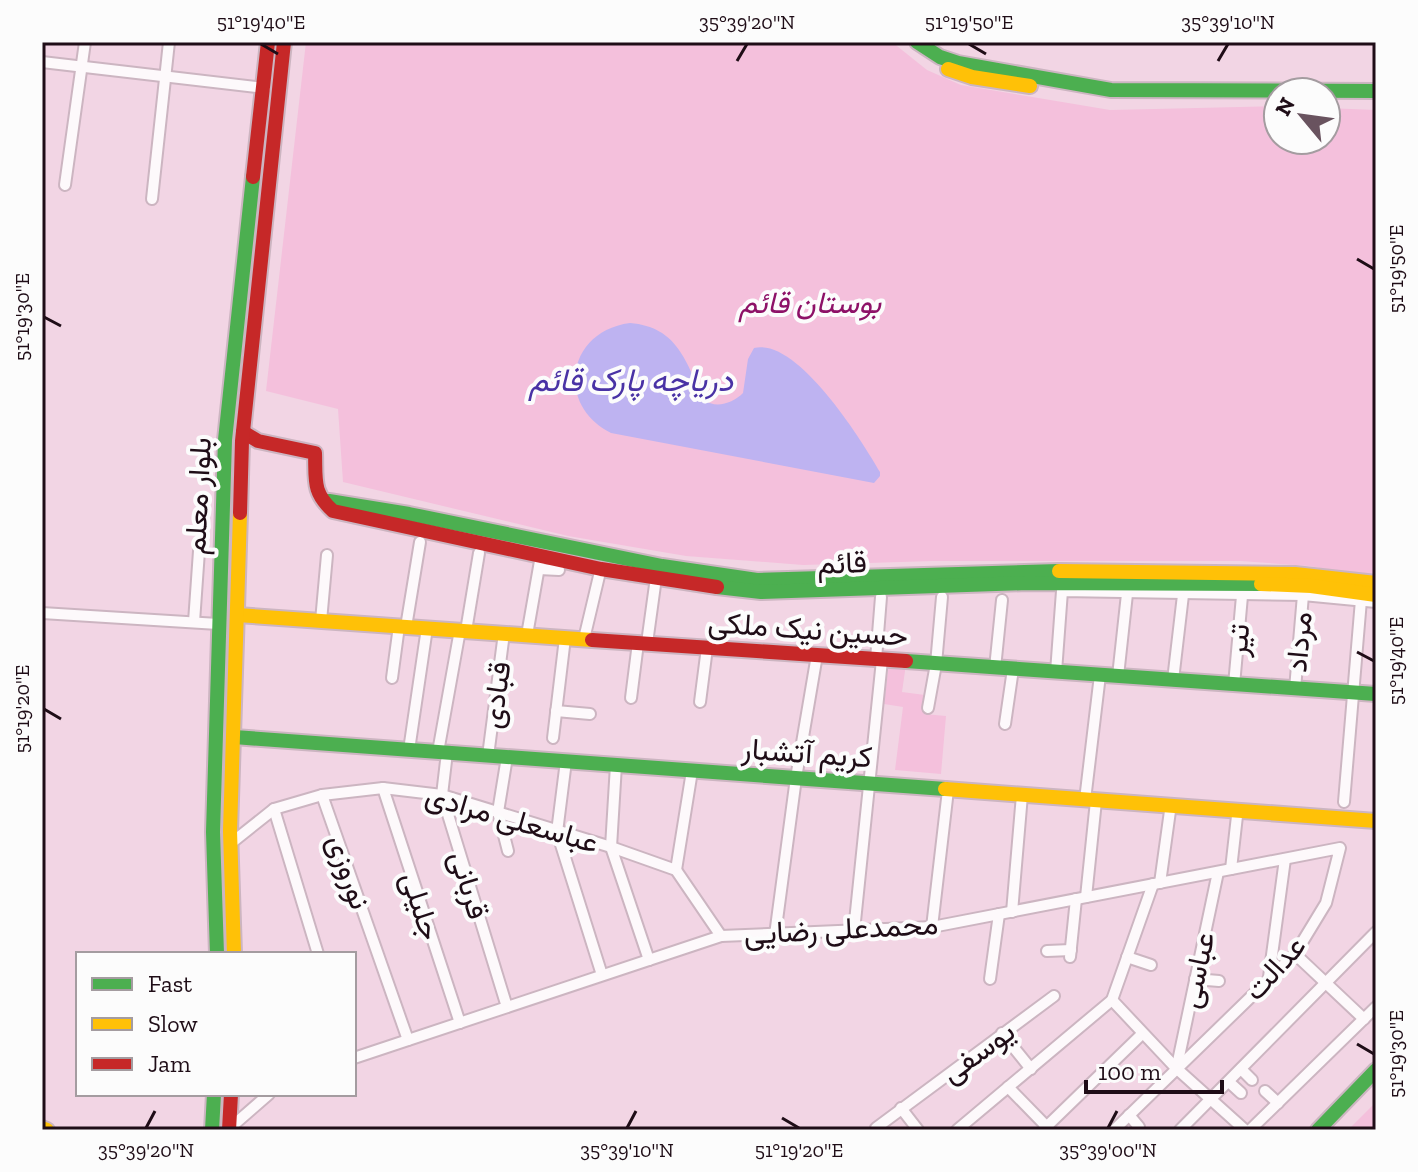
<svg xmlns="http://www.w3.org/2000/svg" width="1418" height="1172" font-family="'Zilla Slab',Vazirmatn,serif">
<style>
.green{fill:#f4c0dc}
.water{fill:#beb3f1}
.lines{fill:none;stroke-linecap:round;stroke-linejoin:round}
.street-casing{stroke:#ccb5c1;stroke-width:14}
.fast-casing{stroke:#ccb5c1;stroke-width:18}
.slow-casing{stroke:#ccb5c1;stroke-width:18}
.jam-casing{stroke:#ccb5c1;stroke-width:18}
.street{stroke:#fdf9fb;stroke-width:10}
.fast{stroke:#4caf50;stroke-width:14}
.slow{stroke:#ffc107;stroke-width:14}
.jam{stroke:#c62828;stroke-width:14}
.ticks{fill:none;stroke:#1f0d17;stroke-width:3}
.labels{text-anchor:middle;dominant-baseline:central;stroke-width:8;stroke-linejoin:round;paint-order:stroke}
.park-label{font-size:30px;font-style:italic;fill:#8d1167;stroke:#fcfcfc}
.street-label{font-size:30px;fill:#1f0d17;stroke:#fcfcfc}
.water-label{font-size:32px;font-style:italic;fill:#4932a5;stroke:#fcfcfc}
.neatline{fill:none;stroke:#1f0d17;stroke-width:3}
.ticks-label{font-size:20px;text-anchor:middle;fill:#1f0d17}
</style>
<rect width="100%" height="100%" fill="#f2d5e4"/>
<!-- green -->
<g class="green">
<polygon points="306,42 892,42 927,70 961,85 1110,110 1278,106 1278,140 1326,140 1326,108 1376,110 1376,578 1309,566 1241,561 933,561 803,565 686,556 568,536 343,482 338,409 266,391"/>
<polygon points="889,663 906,664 902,692 925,695 924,714 946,716 941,774 895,770 903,707 884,704"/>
<polygon points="1376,1102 1376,1130 1348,1130"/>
</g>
<!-- water -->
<path class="water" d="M630,323C678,327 686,362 704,400C716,409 733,403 743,393L748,359L754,348C797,337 861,439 880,472V476L874,483L611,433C555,405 567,331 630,323Z"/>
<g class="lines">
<!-- street casing -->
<g class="street-casing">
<g id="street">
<polyline points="42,62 265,88"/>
<polyline points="65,185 85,42"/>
<polyline points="152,199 169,42"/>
<polyline points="539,569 559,570"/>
<polyline points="42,613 218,624"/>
<polyline points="321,621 327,555"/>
<polyline points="194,622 199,551"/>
<polyline points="406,627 420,542"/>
<polyline points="466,631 479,553"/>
<polyline points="527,635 540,561"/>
<polyline points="584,639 599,576"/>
<polyline points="647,643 655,585"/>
<polyline points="876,659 881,597"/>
<polyline points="995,668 1002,600"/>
<polyline points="1056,672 1062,591 1303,595 1376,602"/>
<polyline points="1118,676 1127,594"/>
<polyline points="392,678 399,626"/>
<polyline points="1173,680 1183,595"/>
<polyline points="1234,685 1242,596"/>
<polyline points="1295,689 1303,595"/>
<polyline points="631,698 638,643"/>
<polyline points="700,702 707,648"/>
<polyline points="928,708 936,664 942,597"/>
<polyline points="556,711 590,714"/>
<polyline points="1005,724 1013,669"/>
<polyline points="553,738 565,638"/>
<polyline points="409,750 427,628"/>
<polyline points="438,752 460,630"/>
<polyline points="488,756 504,633"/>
<polyline points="507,757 498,812 508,851"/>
<polyline points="446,761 442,795 507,1007"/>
<polyline points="566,761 557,832 602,975"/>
<polyline points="616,765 611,847 649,960"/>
<polyline points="383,788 460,1023"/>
<polyline points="322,795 408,1040"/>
<polyline points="1085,800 1100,675"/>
<polyline points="1344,802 1361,600"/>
<polyline points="274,809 318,954"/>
<polyline points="230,844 274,809 322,795 383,788 442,795 611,847 676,870 721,936"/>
<polyline points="1231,869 1237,816"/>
<polyline points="676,870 692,771"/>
<polyline points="1160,883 1170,811"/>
<polyline points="1086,897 1096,801"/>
<polyline points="1012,912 1022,795"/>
<polyline points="932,927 948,790"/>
<polyline points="854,931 882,660"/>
<polyline points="775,935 796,778 817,655"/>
<polyline points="1047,951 1071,950"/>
<polyline points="1295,954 1364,1019"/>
<polyline points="1070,957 1076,899"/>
<polyline points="1127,957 1151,965"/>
<polyline points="1269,977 1285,859"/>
<polyline points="990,979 999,914"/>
<polyline points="1195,979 1219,981"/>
<polyline points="1112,1000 1176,1068 1245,1130"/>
<polyline points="1002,1033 1031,1069"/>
<polyline points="354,1058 721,936 932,927 1340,848 1326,903 1295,954 1114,1130"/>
<polyline points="1177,1066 1218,872"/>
<polyline points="1241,1069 1252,1080"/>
<polyline points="1229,1082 1241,1093"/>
<polyline points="1008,1087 1049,1129"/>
<polyline points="1265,1091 1278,1103"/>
<polyline points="901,1108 918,1130"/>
<polyline points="1129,1115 1139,1127"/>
<polyline points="230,1128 269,1094"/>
<polyline points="876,1128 1054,996"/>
<polyline points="957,1130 1112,1000 1153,884"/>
<polyline points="1043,1130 1142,1034"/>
<polyline points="1180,1130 1376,932"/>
<polyline points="1250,1130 1376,1007"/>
</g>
</g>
<!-- fast casing -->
<g class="fast-casing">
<g id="fast">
<polyline points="917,42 940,57 958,63 1111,90 1376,91"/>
<polyline points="329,501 409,514 662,566 757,580 1059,571"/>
<polyline points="717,587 761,592 1027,583 1261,584"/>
<polyline points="906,661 1376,694"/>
<polyline points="234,737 945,789"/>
<polyline points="217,954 213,832 225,440 253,177"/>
<polyline points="212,1130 214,1094"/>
<polyline points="1318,1130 1376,1070"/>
</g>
</g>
<!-- slow casing -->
<g class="slow-casing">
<g id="slow">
<polyline points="948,69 972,77 1030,86"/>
<polyline points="1059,571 1295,574 1376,583"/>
<polyline points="1261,584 1311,586 1376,595"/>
<polyline points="237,615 592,640"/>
<polyline points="945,789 1376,821"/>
<polyline points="234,954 230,831 240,513"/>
<polyline points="42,1128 47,1130"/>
</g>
</g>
<!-- jam casing -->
<g class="jam-casing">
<g id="jam">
<polyline points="253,177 268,42"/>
<path d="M243,432L258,441L315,453C316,480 312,492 333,511L601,569L717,587"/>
<polyline points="240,513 242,441 284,42"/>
<polyline points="592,640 906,661"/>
<polyline points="229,1130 231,1094"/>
</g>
</g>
<!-- street -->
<use href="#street" class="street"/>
<!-- fast -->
<use href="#fast" class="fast"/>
<!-- slow -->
<use href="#slow" class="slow"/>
<!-- jam -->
<use href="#jam" class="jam"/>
</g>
<!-- ticks -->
<path class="ticks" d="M261,44L278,54M969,44L986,54M737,61L747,44M1218,61L1228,44M1357,259L1374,269M44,317L61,326M1357,652L1374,661M44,709L61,719M1357,1044L1374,1054M782,1118L799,1128M146,1128L155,1111M627,1128L636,1111M1108,1128L1117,1111"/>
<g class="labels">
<!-- park labels -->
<g class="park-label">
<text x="810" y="303">بوستان قائم</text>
</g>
<!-- street labels -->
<g class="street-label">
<text transform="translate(198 496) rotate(-87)">بلوار معلم</text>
<text transform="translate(842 563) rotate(-2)">قائم</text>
<text transform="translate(808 629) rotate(4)">حسین نیک ملکی</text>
<text transform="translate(1238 640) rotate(-85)">تیر</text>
<text transform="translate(1299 642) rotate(-85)">مرداد</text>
<text transform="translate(496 695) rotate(-82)">قبادی</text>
<text transform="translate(807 753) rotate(4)">کریم آتشبار</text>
<text transform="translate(512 819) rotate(16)">عباسعلی مرادی</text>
<text transform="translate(349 872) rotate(71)">نوروزی</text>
<text transform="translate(469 885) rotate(73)">قربانی</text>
<text transform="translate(421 906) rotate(72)">جلیلی</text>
<text transform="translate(841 929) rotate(-3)">محمدعلی رضایی</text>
<text transform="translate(1275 968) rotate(-48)">عدالت</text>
<text transform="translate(1197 970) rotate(-78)">عباسی</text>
<text transform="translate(978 1052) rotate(-36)">یوسفی</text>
</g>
<!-- water labels -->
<g class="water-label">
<text x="631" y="380">دریاچه پارک قائم</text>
</g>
</g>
<!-- border -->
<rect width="1418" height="1172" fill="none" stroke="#fcfcfc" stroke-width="88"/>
<!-- legend -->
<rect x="76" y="952" width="280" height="144" fill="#fcfcfc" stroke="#a49ca0" stroke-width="2"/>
<rect x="92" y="978" width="40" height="12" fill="#4caf50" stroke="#a49ca0" stroke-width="2"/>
<text x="148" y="992" font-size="24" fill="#1f0d17">Fast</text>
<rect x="92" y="1018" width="40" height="12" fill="#ffc107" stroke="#a49ca0" stroke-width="2"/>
<text x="148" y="1032" font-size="24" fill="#1f0d17">Slow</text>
<rect x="92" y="1058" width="40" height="12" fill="#c62828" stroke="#a49ca0" stroke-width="2"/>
<text x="148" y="1072" font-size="24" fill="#1f0d17">Jam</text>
<!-- north arrow -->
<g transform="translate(1302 116) rotate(299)"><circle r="38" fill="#fcfcfc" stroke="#a49ca0" stroke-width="2"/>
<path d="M0-6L14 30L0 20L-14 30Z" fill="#69535f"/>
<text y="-12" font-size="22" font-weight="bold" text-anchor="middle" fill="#1f0d17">N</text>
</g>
<!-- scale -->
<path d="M1086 1080v12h136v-12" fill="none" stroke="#1f0d17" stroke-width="4"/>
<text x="1098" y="1080" font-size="24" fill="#1f0d17" stroke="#fcfcfc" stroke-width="6" paint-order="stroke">100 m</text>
<rect x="44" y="44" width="1330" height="1084" class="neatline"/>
<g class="ticks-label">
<text x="261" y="29">51°19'40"E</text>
<text x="747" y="29">35°39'20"N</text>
<text x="969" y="29">51°19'50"E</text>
<text x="1228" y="29">35°39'10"N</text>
<text transform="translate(1396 269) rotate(-90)" y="7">51°19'50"E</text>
<text transform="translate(22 317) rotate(-90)" y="7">51°19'30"E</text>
<text transform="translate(1396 661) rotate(-90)" y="7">51°19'40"E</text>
<text transform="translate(22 709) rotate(-90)" y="7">51°19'20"E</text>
<text transform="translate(1396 1054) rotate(-90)" y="7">51°19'30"E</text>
<text x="146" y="1157">35°39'20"N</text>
<text x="627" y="1157">35°39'10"N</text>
<text x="799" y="1157">51°19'20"E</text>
<text x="1108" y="1157">35°39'00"N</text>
</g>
</svg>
